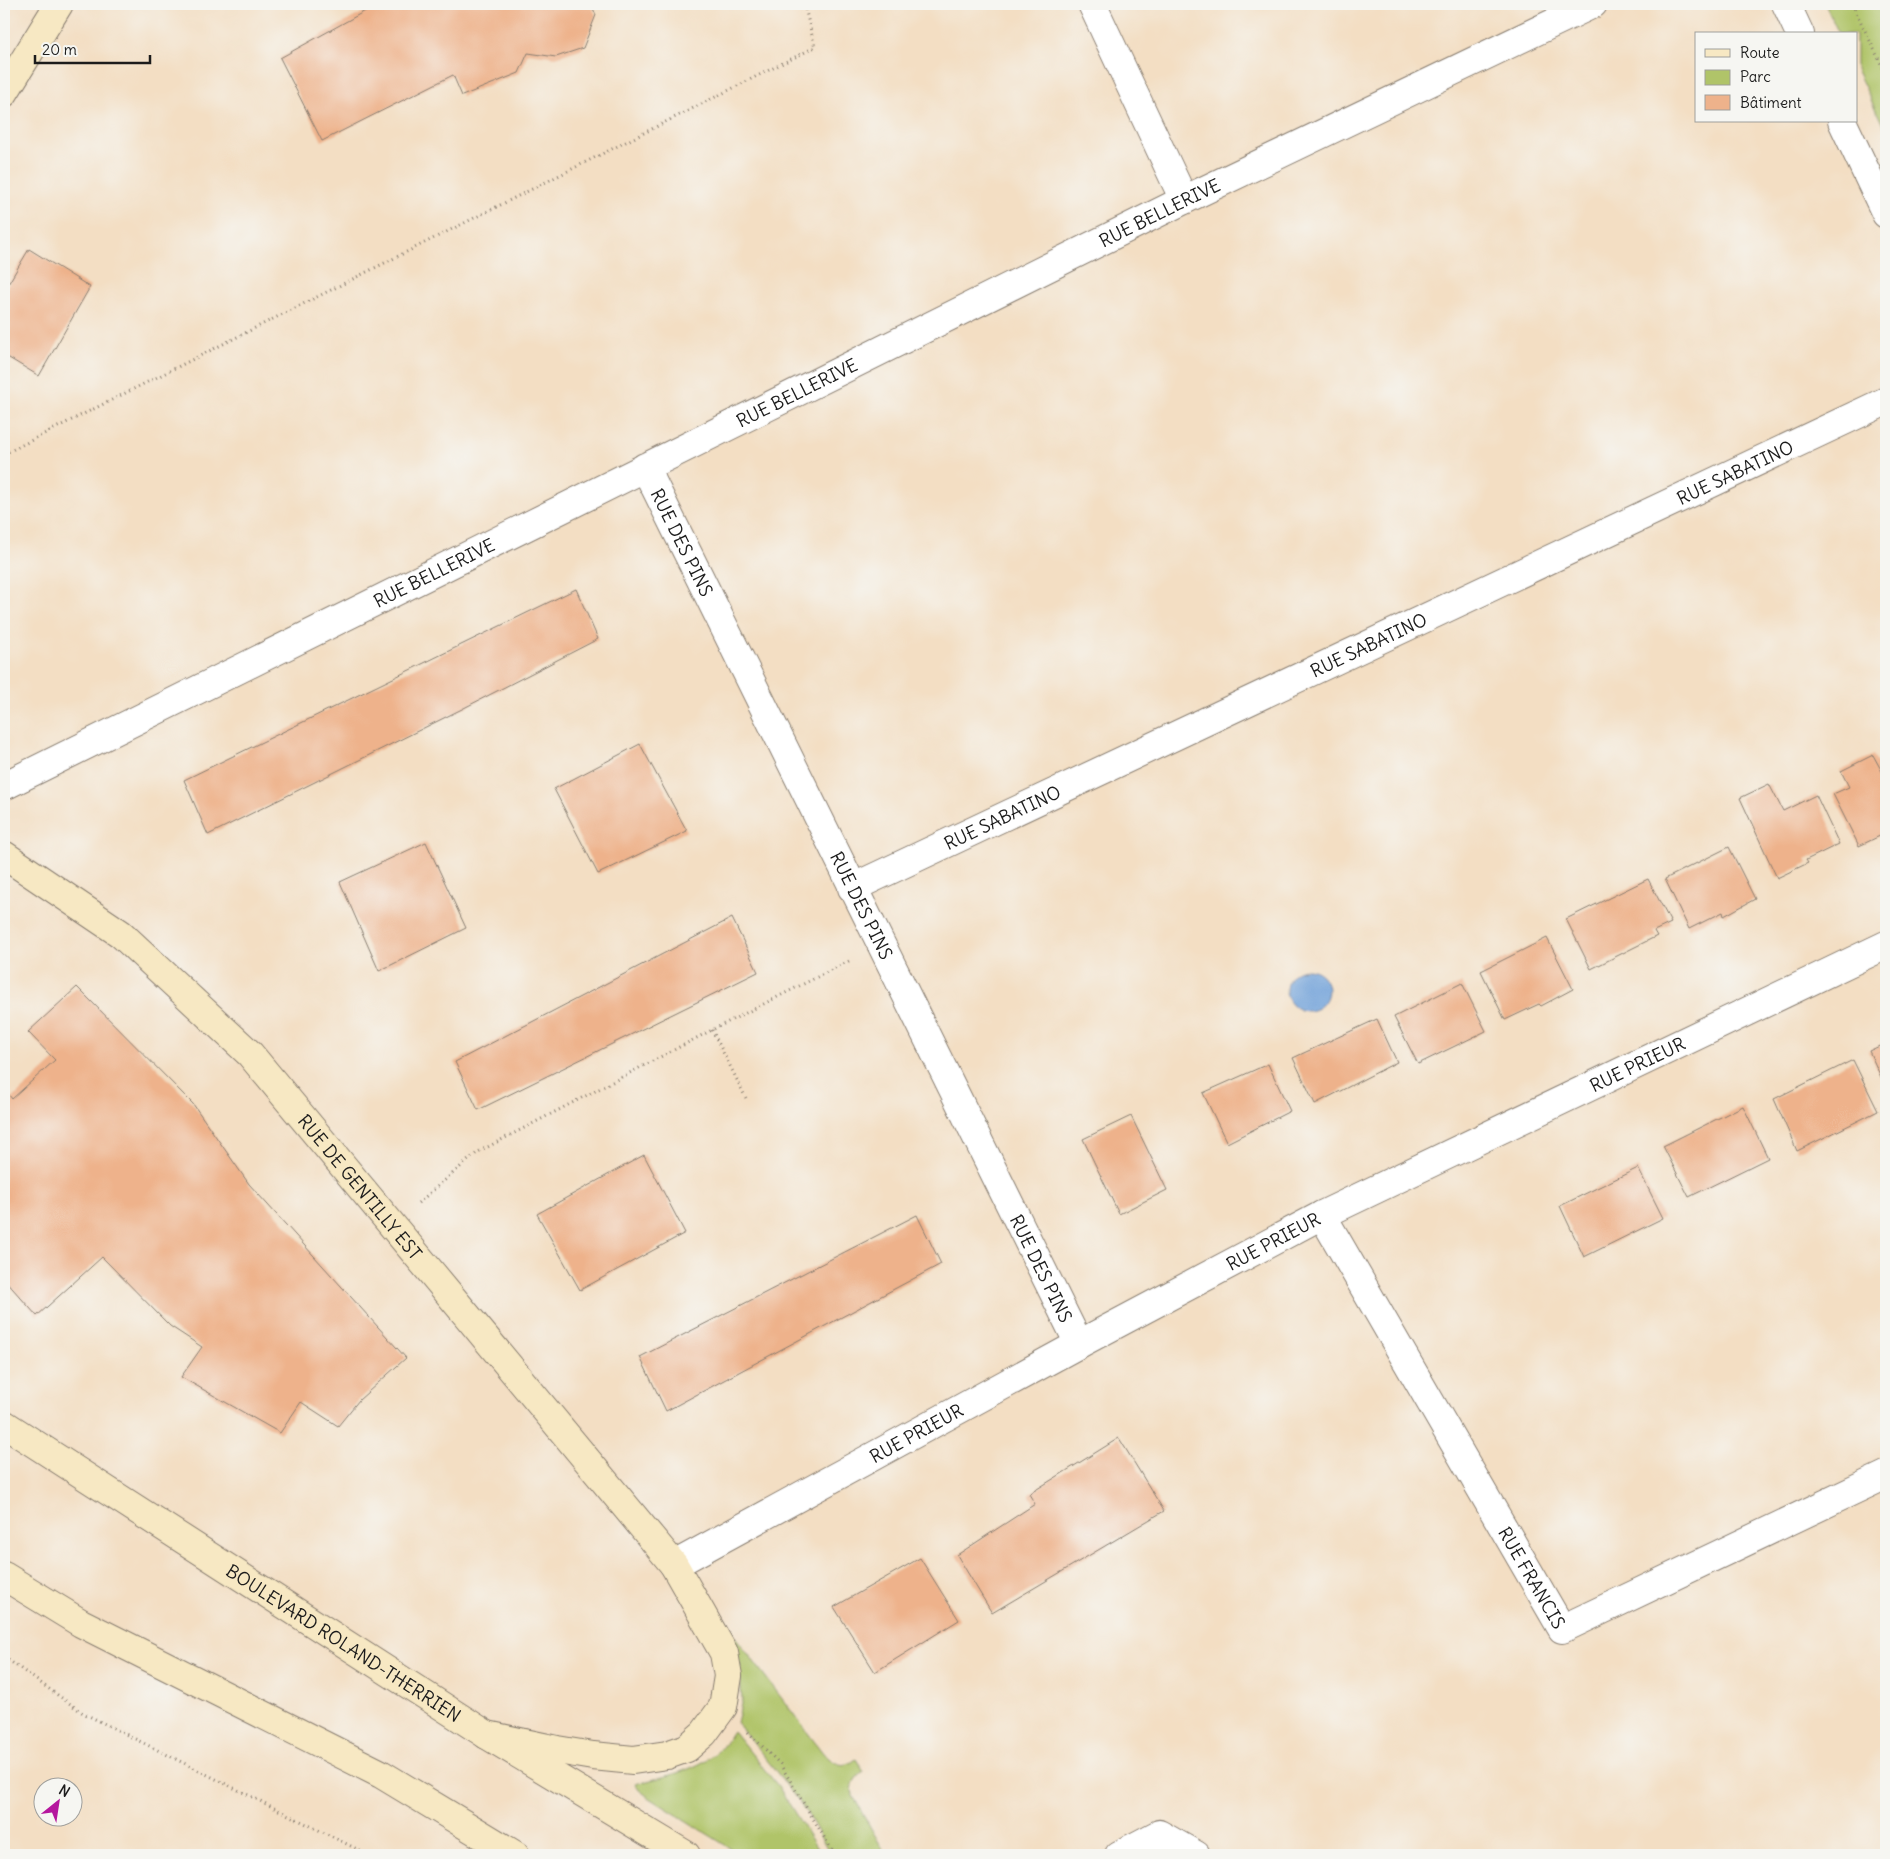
<svg xmlns="http://www.w3.org/2000/svg" width="1890" height="1859" font-family="Delius,sans-serif">
<style>
.green{fill:#b0c469;stroke:#667042}
.water{fill:#6d9fd8;stroke:#445e7a}
.building{fill:#eeb28b}
.lines{fill:none;stroke-linecap:round;stroke-linejoin:round}
.street-casing{stroke:#887d70;stroke-width:30}
.secondary-casing{stroke:#887d70;stroke-width:30}
.path{stroke:#887d70;stroke-width:3;stroke-dasharray:1 4;stroke-linecap:butt}
.street{stroke:#fff;stroke-width:28}
.secondary{stroke:#f7e8c3;stroke-width:28}
.labels{text-anchor:middle;dominant-baseline:central;stroke-width:4;stroke-linejoin:round;paint-order:stroke}
.street-label{font-size:18px;fill:#1c1c1c;stroke:#f6f6f2}
</style>
<rect width="100%" height="100%" fill="#f6f6f2"/>
<filter id="ink" filterUnits="userSpaceOnUse"><feTurbulence type="fractalNoise" baseFrequency=".02" numOctaves="2"/><feDisplacementMap in="SourceGraphic" scale="10" xChannelSelector="R" yChannelSelector="G"/><feConvolveMatrix kernelMatrix="1 2 1 2 8 2 1 2 1" color-interpolation-filters="sRGB"/></filter>
<filter id="wash" filterUnits="userSpaceOnUse"><feTurbulence type="fractalNoise" baseFrequency=".0096" numOctaves="4" result="noise"/><feDisplacementMap in="SourceGraphic" scale="20" xChannelSelector="R" yChannelSelector="G"/><feGaussianBlur stdDeviation="1.12" result="paint"/><feColorMatrix in="noise" values="0 0 0 0 0 0 0 0 0 0 0 0 0 0 0 0 0 1.4 0 .05"/><feComposite in="paint" operator="in"/></filter>
<g filter="url(#wash)">
<rect width="100%" height="100%" fill="#f3dec3"/>
<!-- green -->
<g class="green">
<polygon points="1825,4 1886,4 1886,131 1856,69 1856,34 1839,34"/>
<path d="M724,1622L823,1753C834,1763 843,1770 856,1759L864,1772C854,1778 851,1784 853,1796L886,1855H831L807,1813L775,1770L737,1723L742,1700L740,1678L714,1629Z"/>
<path d="M733,1731L778,1786L821,1855H741L650,1798L639,1790L635,1784C665,1776 700,1771 722,1747C726,1743 729,1736 733,1731Z"/>
</g>
<!-- water -->
<circle class="water" cx="1307" cy="990" r="21"/>
<g id="blocks">
<!-- building -->
<g class="building">
<polygon points="378,4 591,4 596,15 583,48 556,57 528,53 519,73 462,96 453,75 322,141 280,58"/>
<polygon points="29,249 90,287 39,376 4,355 4,291"/>
<polygon points="576,589 598,639 462,709 208,835 184,780"/>
<polygon points="640,744 687,831 598,874 554,789"/>
<polygon points="1873,755 1885,777 1886,777 1886,833 1859,846 1833,794 1849,787 1841,771"/>
<polygon points="1769,784 1783,811 1816,795 1839,844 1806,860 1808,863 1777,878 1740,798"/>
<polygon points="426,842 466,928 379,971 340,882"/>
<polygon points="1729,847 1755,899 1724,916 1723,912 1689,929 1665,879"/>
<polygon points="1648,879 1671,923 1654,931 1657,936 1591,969 1566,919"/>
<polygon points="732,918 758,972 478,1110 455,1062"/>
<polygon points="1547,938 1573,989 1541,1006 1539,1004 1505,1020 1481,971"/>
<polygon points="1462,983 1486,1031 1418,1064 1394,1017"/>
<polygon points="77,987 193,1104 249,1184 406,1358 359,1400 338,1426 301,1402 280,1433 181,1377 202,1347 170,1326 102,1257 37,1316 4,1279 4,1091 6,1091 12,1099 55,1060 28,1032"/>
<polygon points="1377,1019 1397,1062 1315,1104 1293,1058"/>
<polygon points="1886,1043 1886,1088 1869,1051"/>
<polygon points="1853,1060 1878,1111 1797,1151 1774,1099"/>
<polygon points="1268,1064 1290,1111 1227,1143 1203,1093"/>
<polygon points="1743,1106 1768,1158 1689,1197 1663,1146"/>
<polygon points="1131,1116 1167,1190 1119,1214 1083,1139"/>
<polygon points="644,1155 685,1233 580,1290 537,1214"/>
<polygon points="1638,1168 1663,1218 1584,1257 1560,1206"/>
<polygon points="917,1215 941,1264 666,1411 640,1357"/>
<polygon points="1119,1438 1164,1511 992,1613 957,1555 1035,1504 1029,1494"/>
<polygon points="920,1558 959,1620 875,1672 834,1607"/>
</g>
</g>
</g>
<g filter="url(#ink)">
<use href="#blocks" fill-opacity="0" stroke="#887d70" stroke-width="1"/>
<g class="lines">
<!-- street casing -->
<g class="street-casing">
<g id="street">
<polyline points="1092,4 1184,200"/>
<polyline points="1786,4 1800,34"/>
<polyline points="1842,121 1886,214"/>
<path id="s1" d="M645,467L1079,1344"/>
<path id="s2" d="M4,786L1184,200L1593,4"/>
<path id="s3" d="M852,888L1886,401"/>
<path id="s4" d="M1322,1215L1562,1629L1886,1475"/>
<path id="s5" d="M674,1565L1079,1344L1322,1215L1886,945"/>
<polyline points="1119,1855 1159,1834 1196,1855"/>
</g>
</g>
<!-- secondary casing -->
<g class="secondary-casing">
<g id="secondary">
<polyline points="4,93 59,4"/>
<path id="s6" d="M4,855L121,934L250,1054L674,1565L724,1653L728,1676L723,1707L704,1733L687,1748L667,1755L633,1760L593,1756L557,1750L487,1735"/>
<path id="s7" d="M4,1424L487,1735L686,1855"/>
<polyline points="4,1576 81,1623 381,1774 515,1855"/>
</g>
</g>
<!-- path -->
<g class="path">
<polyline points="1852,4 1886,74"/>
<polyline points="4,454 815,47 804,4"/>
<polyline points="712,1030 747,1100"/>
<polyline points="418,1203 478,1152 712,1030 851,960"/>
<polyline points="4,1657 83,1713 369,1855"/>
<polyline points="748,1732 780,1764 835,1855"/>
</g>
<!-- street -->
<use href="#street" class="street"/>
<!-- secondary -->
<use href="#secondary" class="secondary"/>
</g>
</g>
<g class="labels">
<!-- street labels -->
<g class="street-label">
<text stroke="none"><textPath href="#s2" startOffset="1290">RUE BELLERIVE</textPath></text>
<text stroke="none"><textPath href="#s2" startOffset="885">RUE BELLERIVE</textPath></text>
<text stroke="none"><textPath href="#s3" startOffset="976">RUE SABATINO</textPath></text>
<text stroke="none"><textPath href="#s1" startOffset="84">RUE DES PINS</textPath></text>
<text stroke="none"><textPath href="#s2" startOffset="480">RUE BELLERIVE</textPath></text>
<text stroke="none"><textPath href="#s3" startOffset="571">RUE SABATINO</textPath></text>
<text stroke="none"><textPath href="#s3" startOffset="166">RUE SABATINO</textPath></text>
<text stroke="none"><textPath href="#s1" startOffset="489">RUE DES PINS</textPath></text>
<text stroke="none"><textPath href="#s5" startOffset="1086">RUE PRIEUR</textPath></text>
<text stroke="none"><textPath href="#s6" startOffset="490">RUE DE GENTILLY EST</textPath></text>
<text stroke="none"><textPath href="#s5" startOffset="681">RUE PRIEUR</textPath></text>
<text stroke="none"><textPath href="#s1" startOffset="894">RUE DES PINS</textPath></text>
<text stroke="none"><textPath href="#s5" startOffset="276">RUE PRIEUR</textPath></text>
<text stroke="none"><textPath href="#s4" startOffset="419">RUE FRANCIS</textPath></text>
<text stroke="none"><textPath href="#s7" startOffset="404">BOULEVARD ROLAND-THERRIEN</textPath></text>
</g>
</g>
<!-- margin -->
<rect width="1890" height="1859" fill="none" stroke="#f6f6f2" stroke-width="20"/>
<!-- legend -->
<rect x="1695" y="32" width="162" height="90" fill="#f6f6f2" stroke="#9f9f9c"/>
<rect x="1705" y="49" width="25" height="8" fill="#f7e8c3" stroke="#9f9f9c"/>
<text x="1740" y="58" font-size="15" fill="#1c1c1c">Route</text>
<rect x="1705" y="70" width="25" height="15" fill="#b0c469" stroke="#9f9f9c"/>
<text x="1740" y="82" font-size="15" fill="#1c1c1c">Parc</text>
<rect x="1705" y="95" width="25" height="15" fill="#eeb28b" stroke="#9f9f9c"/>
<text x="1740" y="108" font-size="15" fill="#1c1c1c">Bâtiment</text>
<!-- north arrow -->
<g transform="translate(58 1802) rotate(30)"><circle r="24" fill="#f6f6f2" stroke="#9f9f9c"/>
<path d="M0-4L9 19L0 12L-9 19Z" fill="#b5179e"/>
<text y="-8" font-size="14" font-weight="bold" text-anchor="middle" fill="#1c1c1c">N</text>
</g>
<!-- scale -->
<path d="M35 55v8h115v-8" fill="none" stroke="#1c1c1c" stroke-width="2.5"/>
<text x="42" y="55" font-size="15" fill="#1c1c1c" stroke="#f6f6f2" stroke-width="4" paint-order="stroke">20 m</text>
</svg>
